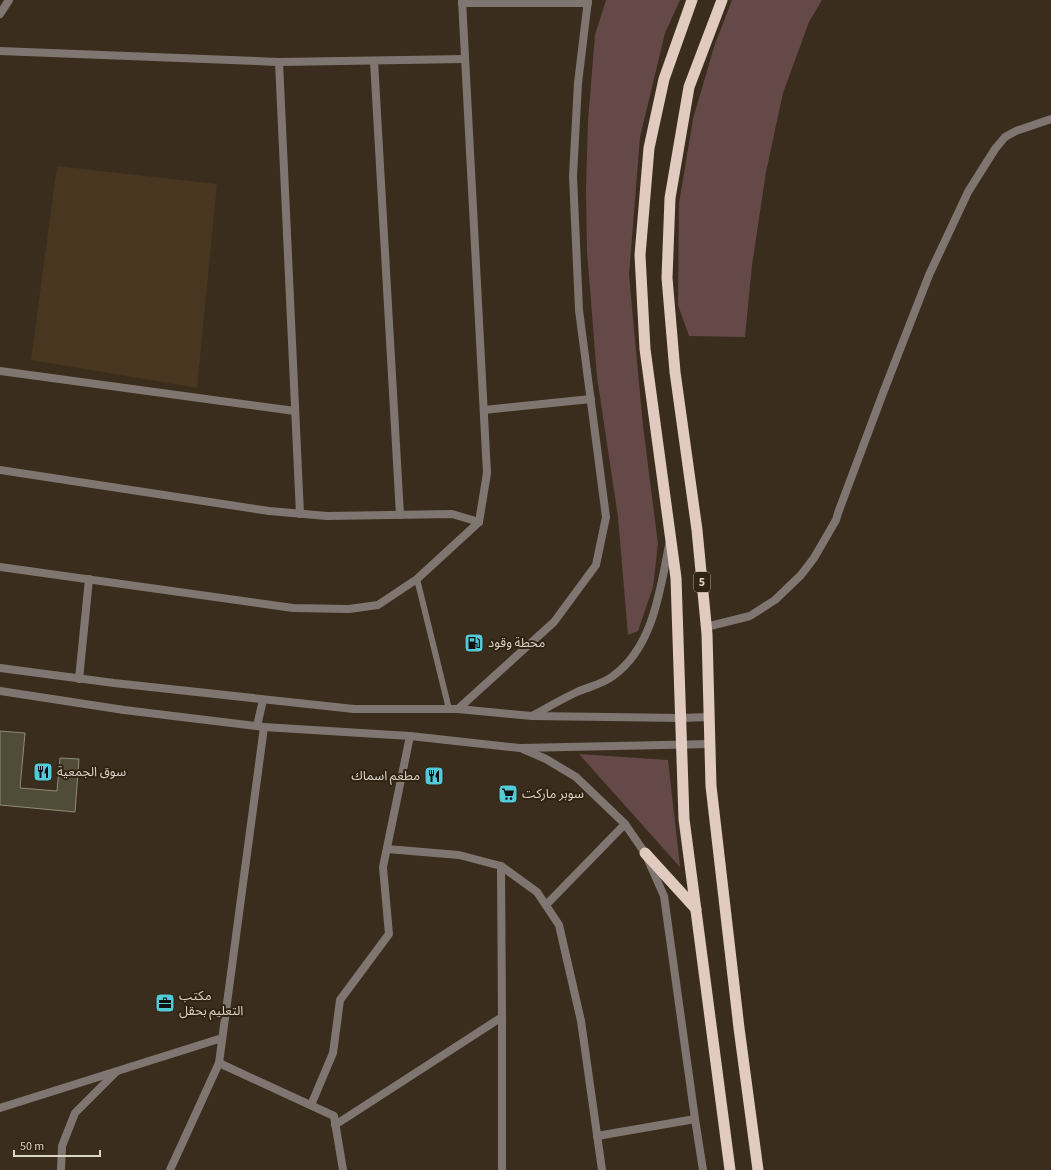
<svg xmlns="http://www.w3.org/2000/svg" width="1051" height="1170" font-family="'Source Sans 3','Noto Sans Arabic',sans-serif">
<style>
.built{fill:#483620}
.green{fill:#654949}
.building{fill:#504c38;stroke:#908c75}
.lines{fill:none;stroke-linecap:round;stroke-linejoin:round}
.service{stroke:#807671;stroke-width:6}
.minor{stroke:#807671;stroke-width:8}
.tertiary{stroke:#807671;stroke-width:8}
.trunk{stroke:#e1cabf;stroke-width:11}
.labels{text-anchor:middle;dominant-baseline:central;stroke-width:4;stroke-linejoin:round;paint-order:stroke}
.shield{fill:#302313;stroke:#a89e92;stroke-width:1}
.shield-label{font-size:12px;font-weight:bold;fill:#dbd2c8}
.poi-label{font-size:13px;fill:#dbd2c8;stroke:#302313;text-anchor:start}
</style>
<rect width="100%" height="100%" fill="#3a2d1d"/>
<!-- built -->
<polygon class="built" points="57,166 217,184 197,388 31,360"/>
<!-- green -->
<g class="green">
<polygon points="606,0 680,0 665,33 640,137 629,275 643,426 658,544 653,587 638,631 628,635 618,517 597,377 587,251 586,189 588,121 595,35"/>
<polygon points="732,0 822,0 809,22 783,93 766,172 752,265 745,337 689,336 678,305 679,203 693,119 714,47"/>
<polygon points="579,754 668,760 680,867"/>
</g>
<!-- building -->
<polygon class="building" points="0,731 25,733 20,788 57,791 60,758 79,759 75,812 0,805"/>
<g class="lines">
<!-- service -->
<polyline class="service" points="417,579 449,709"/>
<!-- minor -->
<g class="minor">
<polyline points="462,3 588,3"/>
<polyline points="0,14 9,0"/>
<polyline points="0,51 279,62 465,59"/>
<polyline points="374,61 400,515"/>
<polyline points="279,62 300,514"/>
<polyline points="0,371 295,411"/>
<polyline points="484,410 591,399"/>
<polyline points="0,470 269,511 327,516 452,514 479,522"/>
<polyline points="0,567 293,608 349,609 378,605 417,579 479,522 487,473 462,0"/>
<polyline points="706,627 750,616 775,600 801,575 814,558 836,520 838,513 883,393 929,275 968,192 995,149 1005,137 1016,131 1051,119"/>
<polyline points="79,679 89,579"/>
<polyline points="387,849 459,855 501,866 537,892 559,925 581,1021 602,1170"/>
<polyline points="501,866 502,1017 502,1170"/>
<polyline points="546,905 625,824"/>
<polyline points="219,1063 334,1116 343,1170"/>
<polyline points="311,1105 333,1053 340,1000 389,934 383,867 410,736"/>
<polyline points="0,1108 222,1038"/>
<polyline points="335,1125 502,1017"/>
<polyline points="597,1136 695,1119"/>
<polyline points="61,1170 62,1146 75,1113 116,1072"/>
<polyline points="170,1170 219,1063 264,727"/>
</g>
<!-- tertiary -->
<g class="tertiary">
<polyline points="0,668 114,683 354,709 458,709 532,716 681,718 709,717"/>
<polyline points="0,691 124,710 264,727 410,736 520,748 710,744"/>
<polyline points="458,709 554,622 596,565 606,517 579,310 573,176 578,83 588,0"/>
<path d="M534,715C548,707 562,699 577,692C588,687 603,684 613,676C653,647 660,591 669,545"/>
<polyline points="257,726 263,700"/>
<polyline points="523,749 546,759 576,777 625,824 645,853 664,896 695,1119 703,1170"/>
</g>
<!-- trunk -->
<g class="trunk">
<polyline points="692,0 664,79 649,148 640,255 645,349 676,578 684,819 730,1170"/>
<polyline points="722,0 689,87 670,198 667,278 675,372 697,530 707,634 711,786 739,1028 758,1170"/>
<polyline points="645,853 696,909"/>
</g>
</g>
<!-- icons -->
<defs>
<g id="fuel-square" transform="scale(1)"><rect x="-9" y="-9" width="18" height="18" rx="4" fill="#52cbd8" stroke="#302313"/><path d="M-5.5-6h7V0h2V4h1.3V-2.5L3-4.5l.8-.8L6-3V5H2.5V1h-1V6h-7ZM-4.2-4.7v3.2H.2V-4.7Z" fill="#111"/></g>
<g id="restaurant-square" transform="scale(1)"><rect x="-9" y="-9" width="18" height="18" rx="4" fill="#52cbd8" stroke="#302313"/><path d="M-5-6h1v4h1v-4h1v4h1v-4h1v5L-1.5 .5V6h-2V.5L-5-1ZM5-6V6H3V1.5H1.5Q1.5-4 5-6Z" fill="#111"/></g>
<g id="supermarket-square" transform="scale(1)"><rect x="-9" y="-9" width="18" height="18" rx="4" fill="#52cbd8" stroke="#302313"/><path d="M-6-5.5h2.5l.6 2H6L4.5 2H-2.5L-4.4-4H-6ZM-1.5 3.2a1.3 1.3 0 1 0 .1 0ZM3 3.2a1.3 1.3 0 1 0 .1 0Z" fill="#111"/></g>
<g id="office-square" transform="scale(1)"><rect x="-9" y="-9" width="18" height="18" rx="4" fill="#52cbd8" stroke="#302313"/><path d="M-6-3h4V-5.5h4V-3h4V5H-6ZM-1-4.5V-3h2v-1.5ZM-6 0V1H6V0Z" fill="#111"/></g>
</defs>
<g fill-rule="evenodd">
<use href="#fuel-square" x="474" y="643"/>
<use href="#restaurant-square" x="43" y="772"/>
<use href="#restaurant-square" x="434" y="776"/>
<use href="#supermarket-square" x="508" y="794"/>
<use href="#office-square" x="165" y="1003"/>
</g>
<g class="labels">
<!-- shield labels -->
<rect class="shield" x="694" y="572" width="16" height="20" rx="3"/>
<g class="shield-label">
<text x="702" y="582">5</text>
</g>
<!-- poi labels -->
<g class="poi-label">
<text x="488" y="643">محطة وقود</text>
<text x="57" y="772">سوق الجمعية</text>
<text x="420" y="776" text-anchor="end">مطعم اسماك</text>
<text x="522" y="794">سوبر ماركت</text>
<text x="179" y="996">مكتب<tspan x="179" dy="15">التعليم بحقل</tspan></text>
</g>
</g>
<!-- scale -->
<path d="M14 1150v6h86v-6" fill="none" stroke="#dbd2c8" stroke-width="2"/>
<text x="20" y="1150" font-size="12" fill="#dbd2c8" stroke="#302313" stroke-width="3" paint-order="stroke">50 m</text>
</svg>
